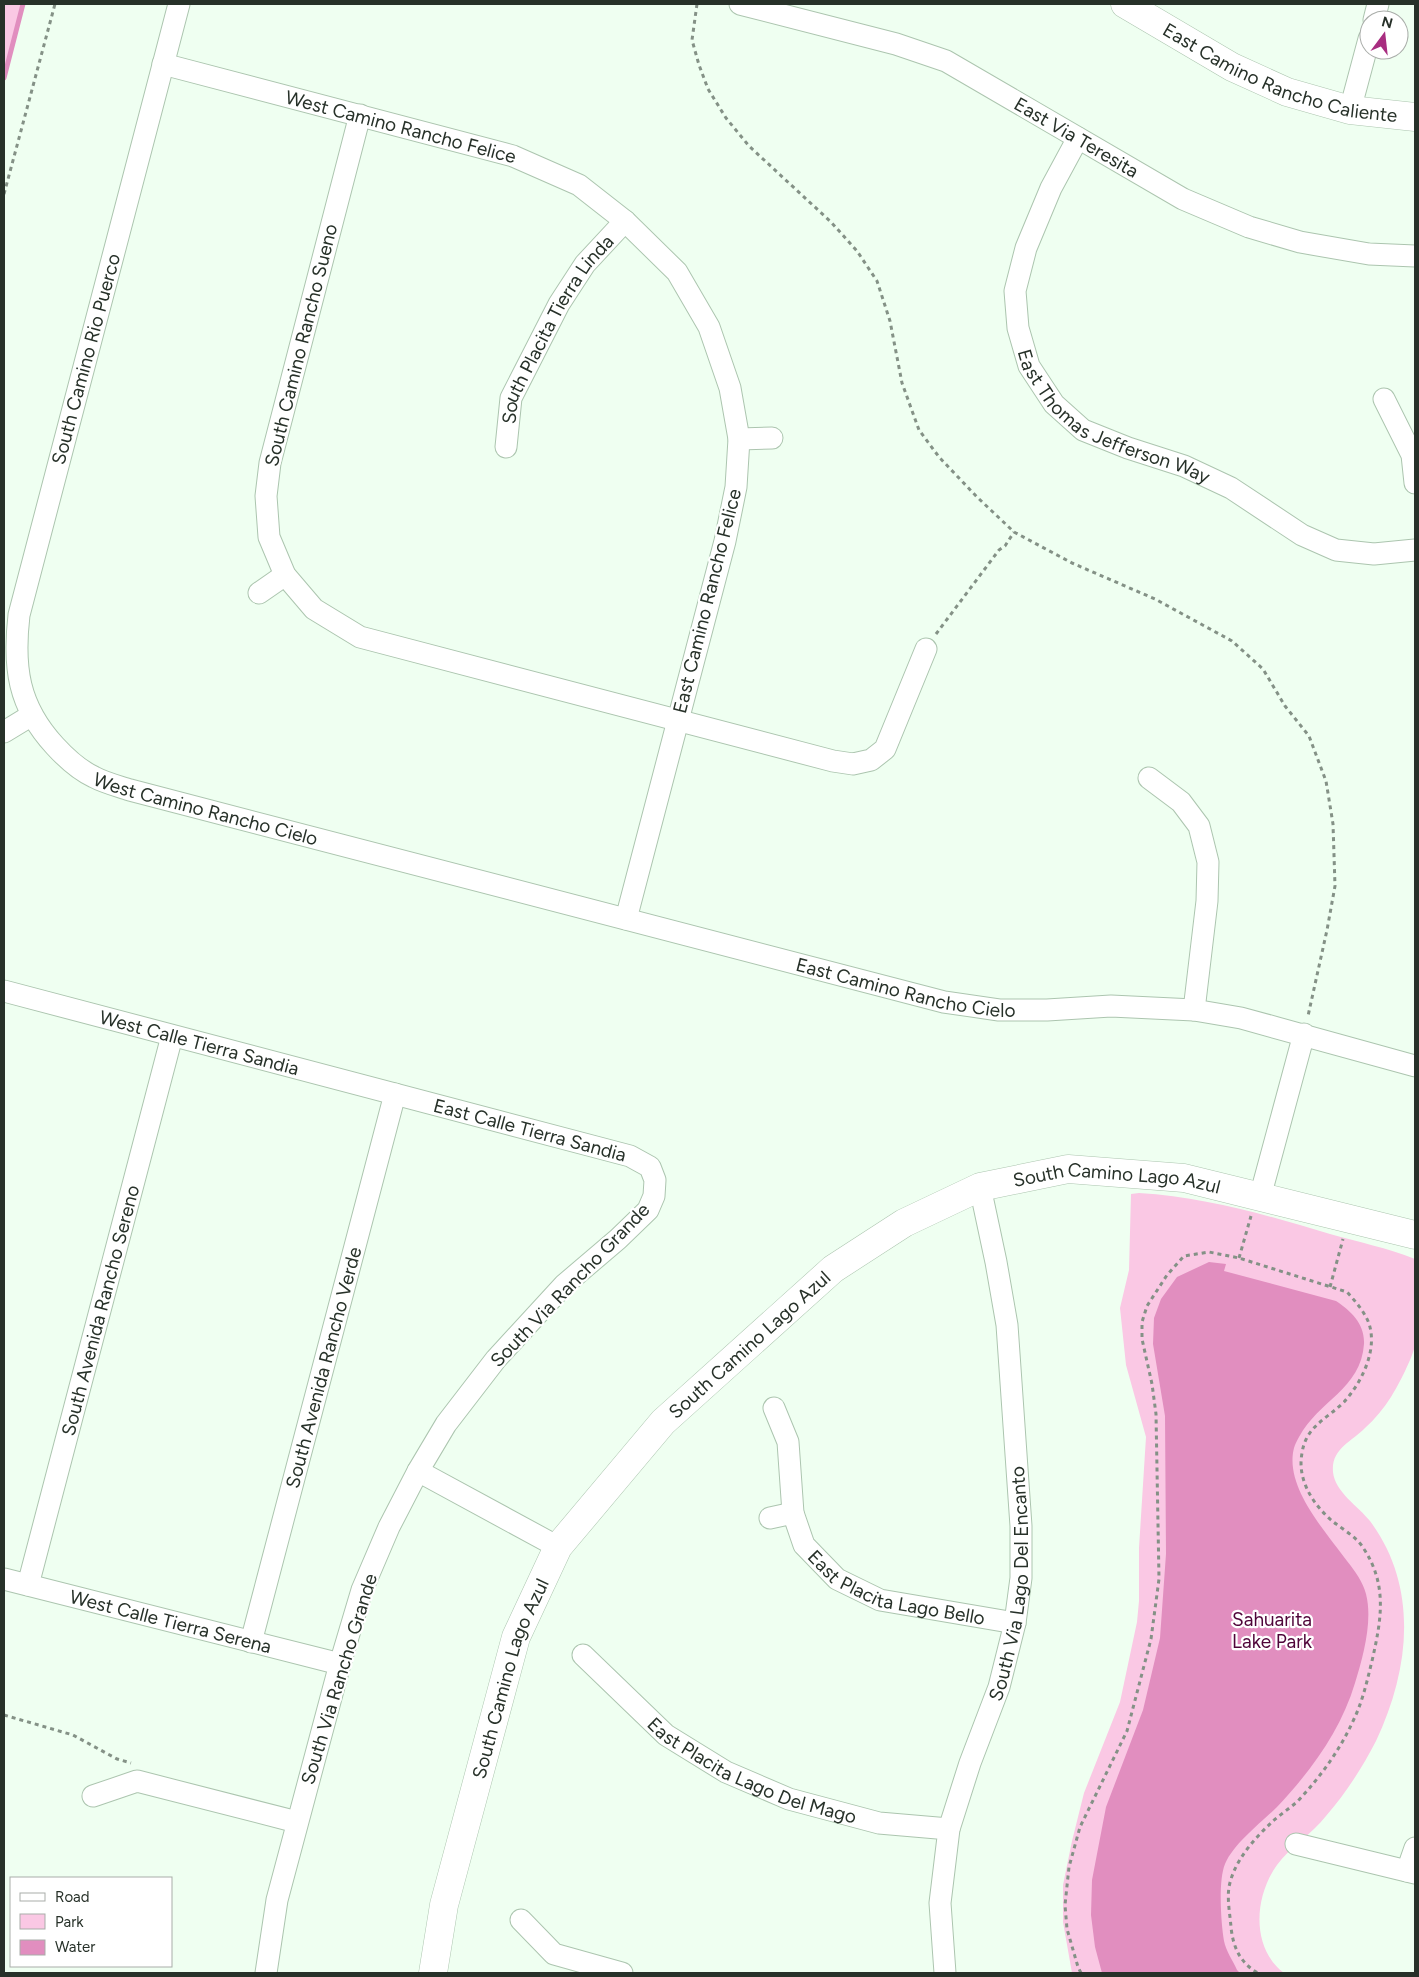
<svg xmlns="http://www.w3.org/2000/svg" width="1419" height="1977" font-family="Figtree,sans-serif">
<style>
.green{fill:#fac8e4}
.water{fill:#e18ebf}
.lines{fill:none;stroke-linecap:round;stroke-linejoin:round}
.stream{stroke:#e18ebf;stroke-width:5}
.street-casing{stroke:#acc5af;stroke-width:23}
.secondary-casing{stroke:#acc5af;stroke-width:29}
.path{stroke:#849186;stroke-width:3;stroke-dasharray:4 4;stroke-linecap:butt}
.street{stroke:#fff;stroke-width:21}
.secondary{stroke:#fff;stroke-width:28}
.labels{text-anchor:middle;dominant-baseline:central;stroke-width:4.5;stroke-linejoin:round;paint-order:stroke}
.street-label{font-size:19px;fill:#273129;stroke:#fff}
.park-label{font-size:19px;fill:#4f0439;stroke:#fff}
</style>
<rect width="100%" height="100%" fill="#effff1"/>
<!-- green -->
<g class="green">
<polygon points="4,4 24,4 4,79"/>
<path d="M1139,1193C1205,1197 1267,1215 1330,1234C1359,1242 1387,1248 1415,1259C1415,1279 1415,1300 1415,1320C1415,1328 1417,1337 1415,1345C1413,1357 1398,1386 1391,1397C1384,1408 1375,1419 1365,1428C1351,1442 1331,1449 1333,1472C1335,1492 1358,1506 1370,1521C1419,1587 1410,1669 1376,1741C1362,1768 1346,1793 1326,1816C1312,1834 1290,1847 1277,1865C1254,1897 1251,1948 1284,1973H1072L1063,1922V1885L1072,1841L1084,1793L1120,1702L1137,1622L1139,1601V1548L1146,1437L1126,1365L1120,1308L1129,1270L1131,1194Z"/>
</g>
<!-- water -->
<path class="water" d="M1209,1262L1226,1264L1224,1271L1336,1301C1351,1311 1365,1324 1364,1344C1361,1389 1318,1401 1299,1437C1297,1441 1295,1444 1294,1448C1284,1487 1326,1532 1347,1561C1355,1571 1363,1582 1366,1594C1373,1621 1363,1657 1355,1683C1341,1730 1311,1771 1277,1807C1261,1823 1234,1843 1225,1864C1218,1881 1221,1923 1224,1941C1226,1951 1233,1961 1237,1970L1240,1973H1102L1095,1947L1091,1915L1092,1880L1106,1807L1143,1710L1160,1638L1166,1554L1165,1416L1153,1344L1154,1318L1161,1299L1177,1277Z"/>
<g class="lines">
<!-- stream -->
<polyline class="stream" points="4,78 23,4"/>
<!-- street casing -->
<g class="street-casing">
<g id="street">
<path id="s1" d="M179,4L19,615C13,667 18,706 55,746C66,758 79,770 94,777C105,783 118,786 130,790L944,1002L999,1010H1047L1111,1006L1194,1010L1241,1018L1415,1066"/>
<path id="s2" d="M740,4L896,44L946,61L1183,199L1249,227L1300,242L1369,254L1415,256"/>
<polyline points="1374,20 1378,4"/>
<path id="s3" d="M163,64L513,156L579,185L625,221L677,272L709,327L730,388L739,439L736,487L725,541L626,919"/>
<polyline points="1350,110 1369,39"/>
<polyline points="360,115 270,463 266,496 269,537 285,575 314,609 360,637 833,761 853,764 871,760 885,749 926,649"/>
<path id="s4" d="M1078,138L1051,188L1026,248L1015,291L1018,328L1029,366L1054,404L1083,430L1128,448L1184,466L1231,488L1302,535L1336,550L1374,554L1415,550"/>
<polyline points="1384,399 1412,455 1415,483"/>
<polyline points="739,439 772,438"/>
<path id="s5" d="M506,447L511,398L559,304L585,264L625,221"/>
<polyline points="259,593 285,575"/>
<polyline points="4,732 32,715"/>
<polyline points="1149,778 1181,802 1199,826 1208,862 1207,901 1194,1010"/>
<path id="s6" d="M4,991L630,1156L650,1167L655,1180L654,1196L648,1210L618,1239L564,1285L496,1359L446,1424L418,1471L389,1527L362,1590L340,1664L277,1900L266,1973"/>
<polyline points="1260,1197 1304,1034"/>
<path id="s7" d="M774,1408L788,1442L793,1513L804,1545L837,1579L880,1600L1015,1623"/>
<polyline points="418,1471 558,1547"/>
<polyline points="770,1518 793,1513"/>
<path id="s8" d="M4,1579L340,1664"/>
<path id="s9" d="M28,1585L172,1036"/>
<path id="s10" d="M251,1642L395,1094"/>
<path id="s11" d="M583,1655L666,1735L726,1772L789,1799L879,1823L949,1829"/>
<polyline points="93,1796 137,1781 297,1822"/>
<polyline points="1296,1844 1415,1873"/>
<polyline points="1407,1871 1415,1848"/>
<polyline points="521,1920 554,1954 622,1973"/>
<path id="s12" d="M945,1973L940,1903L949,1829L970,1763L999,1687L1015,1623L1021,1578V1526L1007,1325L996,1262L980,1187"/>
</g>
</g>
<!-- secondary casing -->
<g class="secondary-casing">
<g id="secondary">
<path id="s13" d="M1125,4L1232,67L1287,92L1350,110L1415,117"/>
<path id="s14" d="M433,1973L444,1905L516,1637L558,1547L663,1422L833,1269L904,1223L980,1187L1068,1169L1184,1178L1415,1235"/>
</g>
</g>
<!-- path -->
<g class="path">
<polyline points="697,4 692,40 699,65 708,89 726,118 749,146 831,222 857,251 877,281 890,321 902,383 919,430 939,457 977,497 1014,532 1072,563 1155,599 1232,641 1263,669 1285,706 1309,736 1326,781 1333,824 1335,886 1327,930 1308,1016"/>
<polyline points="4,194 55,4"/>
<polyline points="936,634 999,550 1005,546 1014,532"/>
<polyline points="1239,1258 1251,1216"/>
<polyline points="1330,1287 1343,1239"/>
<polyline points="4,1715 73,1735 117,1759 131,1763"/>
<path d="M1081,1973L1078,1967L1067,1929L1065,1905L1069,1867L1080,1827L1127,1731L1151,1639L1159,1579L1156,1414L1152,1384L1142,1339V1322L1147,1306L1167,1275L1184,1256L1209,1252L1239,1258L1347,1292C1355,1301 1363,1310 1368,1321C1379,1348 1362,1382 1344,1402C1327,1419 1306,1426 1302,1453C1297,1479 1312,1503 1331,1520C1342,1529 1357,1537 1364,1549C1388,1586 1381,1621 1372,1661C1367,1681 1363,1700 1354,1719C1340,1750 1321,1776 1298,1801C1290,1808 1281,1814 1273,1821C1254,1839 1234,1861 1229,1887C1227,1900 1230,1914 1231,1927C1233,1947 1240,1963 1258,1973"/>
</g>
<!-- street -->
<use href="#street" class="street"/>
<!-- secondary -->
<use href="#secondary" class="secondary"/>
</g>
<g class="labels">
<!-- street labels -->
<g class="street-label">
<text stroke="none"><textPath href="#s13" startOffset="172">East Camino Rancho Caliente</textPath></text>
<text stroke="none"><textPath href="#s3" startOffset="246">West Camino Rancho Felice</textPath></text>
<text stroke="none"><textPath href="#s2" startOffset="365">East Via Teresita</textPath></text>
<text stroke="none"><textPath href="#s5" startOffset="131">South Placita Tierra Linda</textPath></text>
<text transform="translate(301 345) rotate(-76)">South Camino Rancho Sueno</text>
<text transform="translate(86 359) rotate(-75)">South Camino Rio Puerco</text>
<text stroke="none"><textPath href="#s4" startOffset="344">East Thomas Jefferson Way</textPath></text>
<text transform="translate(707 601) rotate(-76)">East Camino Rancho Felice</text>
<text stroke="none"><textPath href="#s1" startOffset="939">West Camino Rancho Cielo</textPath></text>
<text stroke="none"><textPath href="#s1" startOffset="1662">East Camino Rancho Cielo</textPath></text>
<text stroke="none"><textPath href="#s6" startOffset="202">West Calle Tierra Sandia</textPath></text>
<text stroke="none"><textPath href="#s6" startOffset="544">East Calle Tierra Sandia</textPath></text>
<text stroke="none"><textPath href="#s14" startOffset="1145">South Camino Lago Azul</textPath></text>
<text transform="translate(570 1285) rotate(-46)">South Via Rancho Grande</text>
<text stroke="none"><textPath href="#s9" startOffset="284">South Avenida Rancho Sereno</textPath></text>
<text stroke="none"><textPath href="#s14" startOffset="725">South Camino Lago Azul</textPath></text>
<text stroke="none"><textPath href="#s10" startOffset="284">South Avenida Rancho Verde</textPath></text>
<text stroke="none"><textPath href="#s7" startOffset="248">East Placita Lago Bello</textPath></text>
<text stroke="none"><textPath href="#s12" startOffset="400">South Via Lago Del Encanto</textPath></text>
<text stroke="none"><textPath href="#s8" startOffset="172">West Calle Tierra Serena</textPath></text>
<text transform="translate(339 1679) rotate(-73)">South Via Rancho Grande</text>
<text stroke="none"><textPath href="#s14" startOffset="305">South Camino Lago Azul</textPath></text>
<text stroke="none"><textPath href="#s11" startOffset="209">East Placita Lago Del Mago</textPath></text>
</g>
<!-- park labels -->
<g class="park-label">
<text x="1272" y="1619">Sahuarita<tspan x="1272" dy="22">Lake Park</tspan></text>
</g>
</g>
<!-- border -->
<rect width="1419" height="1977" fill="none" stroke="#273129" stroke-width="10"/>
<!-- legend -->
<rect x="10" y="1877" width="162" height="90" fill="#ffffff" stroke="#a9ada9"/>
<rect x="20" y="1893" width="25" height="8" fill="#ffffff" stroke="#a9ada9"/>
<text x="55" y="1902" font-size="15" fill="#273129">Road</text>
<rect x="20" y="1914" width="25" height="15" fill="#fac8e4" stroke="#a9ada9"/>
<text x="55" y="1927" font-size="15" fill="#273129">Park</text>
<rect x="20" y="1940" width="25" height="15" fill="#e18ebf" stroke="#a9ada9"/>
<text x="55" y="1952" font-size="15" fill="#273129">Water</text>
<!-- north arrow -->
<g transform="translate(1384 35) rotate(15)"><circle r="24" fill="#ffffff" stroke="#a9ada9"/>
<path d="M0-4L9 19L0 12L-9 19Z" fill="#a82d80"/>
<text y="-8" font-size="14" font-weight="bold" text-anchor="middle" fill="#273129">N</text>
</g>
</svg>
